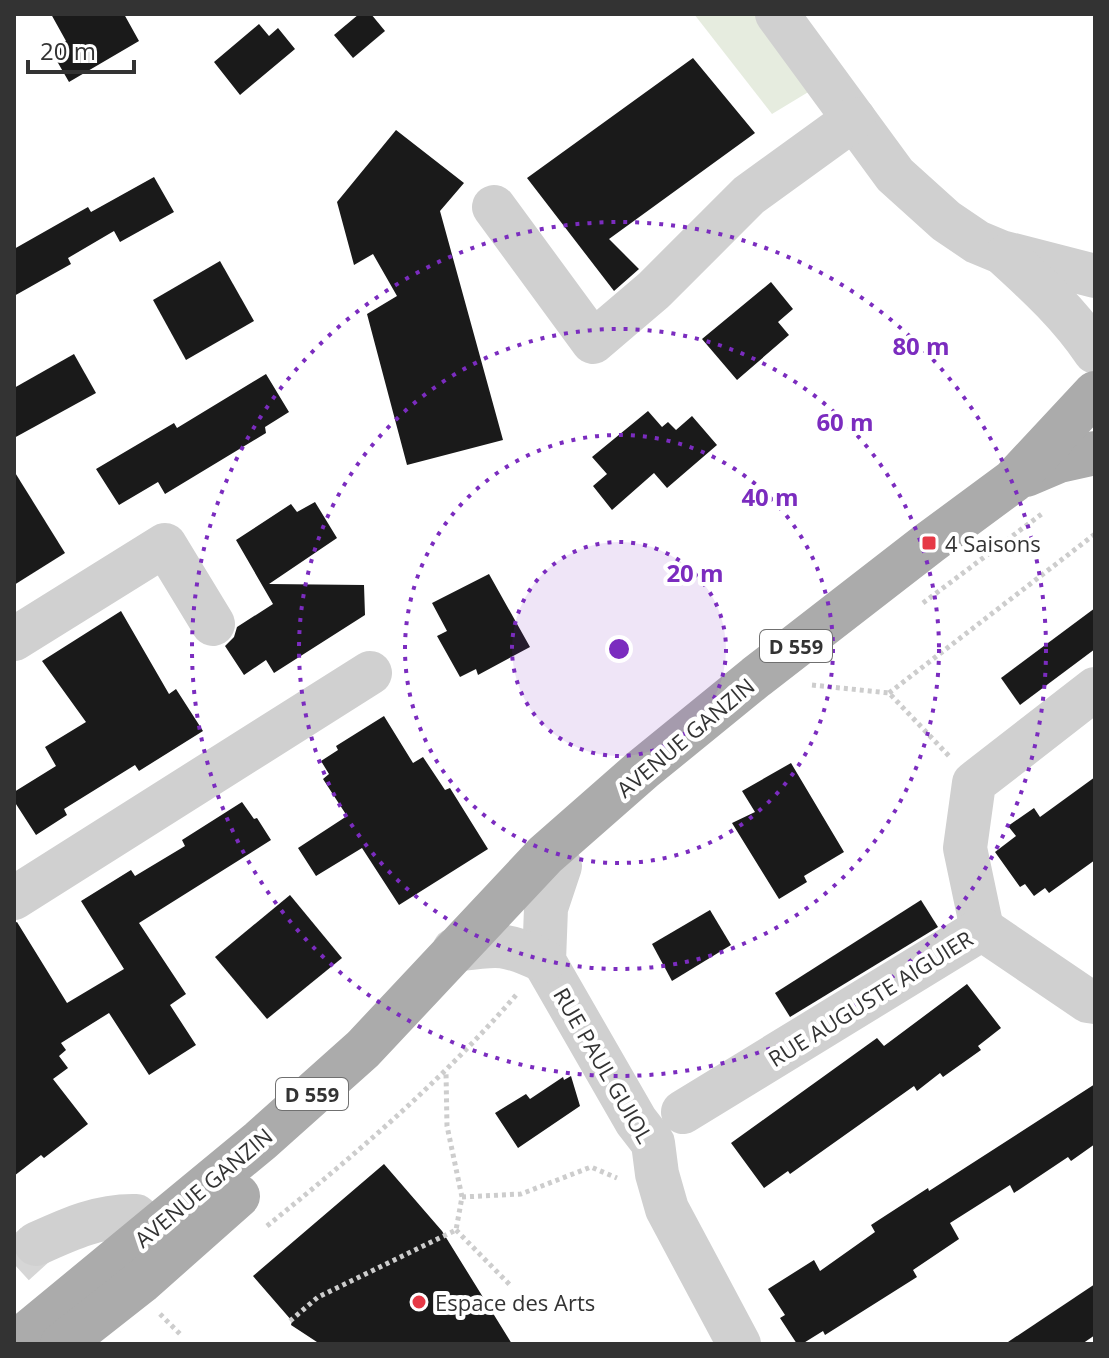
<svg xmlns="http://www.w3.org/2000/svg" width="1109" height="1358" font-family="'Open Sans',sans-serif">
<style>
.green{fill:#e6ecdf}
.building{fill:#1a1a1a}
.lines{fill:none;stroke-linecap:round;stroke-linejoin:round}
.minor-tunnel{stroke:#d6d6d6;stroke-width:44;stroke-dasharray:44 22;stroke-linecap:butt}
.path{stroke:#cdcdcd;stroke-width:5;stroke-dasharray:4 4;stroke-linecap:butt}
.minor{stroke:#d0d0d0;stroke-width:44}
.major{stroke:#ababab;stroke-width:44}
.ring{fill:none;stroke:#7b2cbf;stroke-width:4;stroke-dasharray:4 8}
.poi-dot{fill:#e63946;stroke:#fff;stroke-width:3}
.labels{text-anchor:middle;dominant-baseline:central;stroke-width:8;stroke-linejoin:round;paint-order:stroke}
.shield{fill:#fff;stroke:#707070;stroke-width:2}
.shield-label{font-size:20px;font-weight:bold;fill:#333}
.poi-label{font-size:22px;fill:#333;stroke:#fff;text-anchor:start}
.street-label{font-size:22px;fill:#333;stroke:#fff}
.centre{fill:#7b2cbf;stroke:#fff;stroke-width:4}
.ring-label{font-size:24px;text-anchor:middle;font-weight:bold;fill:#7b2cbf;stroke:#fff;stroke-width:8;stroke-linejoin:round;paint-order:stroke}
</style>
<rect width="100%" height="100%" fill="#fff"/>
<!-- green -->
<polygon class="green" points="694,14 759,14 810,91 772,114"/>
<!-- building -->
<g class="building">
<polygon points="51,14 124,14 139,41 69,82 50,49 66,41"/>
<polygon points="359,14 371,14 385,31 353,58 334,35"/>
<polygon points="259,24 269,36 278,28 295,49 240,95 214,62"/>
<polygon points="693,58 755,133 609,239 639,269 614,291 527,178"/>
<polygon points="396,130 464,183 440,211 503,440 407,465 367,314 397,296 373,254 354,265 337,202"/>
<polygon points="154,177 174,212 120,242 114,231 68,258 71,264 14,296 14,249 88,207 91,212"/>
<polygon points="220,261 254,321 186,360 153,300"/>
<polygon points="771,282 793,309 778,322 789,335 737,380 702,339"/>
<polygon points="74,354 96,393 14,438 14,388"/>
<polygon points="266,374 289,412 265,427 266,433 165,494 158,482 119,505 96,469 174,423 177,428"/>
<polygon points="648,411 662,427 668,422 676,430 692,416 717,445 667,488 654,473 612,510 593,486 607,474 592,457"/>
<polygon points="14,471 65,553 14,585"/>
<polygon points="315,502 337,538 269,584 364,585 365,615 274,673 266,660 244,675 225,646 234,637 237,627 273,604 236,540 291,504 297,512"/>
<polygon points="489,574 530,647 478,675 476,669 460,677 437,636 447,631 432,603"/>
<polygon points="1095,608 1095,649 1020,705 1001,678"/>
<polygon points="121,611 169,694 176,689 203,731 139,771 135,765 64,809 67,815 36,835 14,801 14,792 56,766 45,747 86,722 42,661"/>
<polygon points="384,716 413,763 423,757 445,790 450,788 488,849 399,905 362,848 316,876 298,848 347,816 323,779 329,774 321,761 338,750 336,746"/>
<polygon points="791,763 844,852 804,876 807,882 779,899 732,823 755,812 742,791"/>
<polygon points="1095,777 1095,860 1049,893 1045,888 1034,896 1025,884 1020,887 995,852 1016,836 1008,826 1034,808 1040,817"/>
<polygon points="242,802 254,819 257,818 271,840 139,923 186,994 170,1005 196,1045 149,1075 109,1013 61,1043 66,1050 59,1056 68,1068 53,1079 88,1124 44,1158 41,1155 14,1176 14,923 17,922 67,1003 124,969 81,901 131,870 135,876 185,846 182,840"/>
<polygon points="290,895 342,958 267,1019 215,957"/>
<polygon points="921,900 938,927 790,1017 775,993"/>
<polygon points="710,910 731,945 672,981 652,944"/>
<polygon points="967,984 1001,1028 978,1046 981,1050 943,1077 940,1073 917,1091 914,1086 790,1174 788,1171 764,1188 731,1143 877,1038 884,1046"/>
<polygon points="571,1076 580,1106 518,1148 495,1113 526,1094 530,1099 563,1077 564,1080"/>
<polygon points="1095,1084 1095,1144 1071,1161 1068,1157 1014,1193 1010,1185 950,1223 959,1239 913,1270 917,1277 825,1335 823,1331 802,1344 797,1344 780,1318 785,1315 768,1289 814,1260 820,1271 875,1232 871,1225 928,1188 929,1191"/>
<polygon points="384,1164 442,1231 512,1344 320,1344 291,1325 292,1321 253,1276"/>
<polygon points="1095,1284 1095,1335 1082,1344 1005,1344"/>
</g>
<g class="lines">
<!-- minor-tunnel -->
<polyline class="minor-tunnel" points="14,1264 36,1244"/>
<!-- path -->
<g class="path">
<polyline points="923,603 1043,513"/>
<polyline points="812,685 889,693 949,756"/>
<polyline points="889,693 1095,534"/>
<polyline points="462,1197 521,1194 591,1167 617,1178"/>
<path d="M267,1226C356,1154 442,1081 517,994"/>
<polyline points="456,1230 512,1287"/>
<polyline points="160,1314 182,1336"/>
<polyline points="290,1321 318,1297 456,1230 462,1197 447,1126 446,1072"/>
</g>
<!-- minor -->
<g class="minor">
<polyline points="777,14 895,175 946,221 977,242 1001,252 1095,276"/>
<polyline points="494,207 593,342 654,290 749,195 854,119"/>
<path d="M1006,256C1039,286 1070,315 1095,352"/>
<polyline points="14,639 165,545 213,624"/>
<polyline points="560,866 546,908 544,961 636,1121 653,1143 657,1174 667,1209 739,1344"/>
<polyline points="14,898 370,673"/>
<polyline points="982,929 965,848 974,783 1095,689"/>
<path d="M454,950C499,944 503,942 544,961"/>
<polyline points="683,1112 982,929 1088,1001 1095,1002"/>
<path d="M36,1244C69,1229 99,1215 136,1216L151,1230L157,1243L150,1266"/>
</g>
<!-- major -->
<g class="major">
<polyline points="1026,475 1059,461 1095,453"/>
<polyline points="14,1344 260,1141 363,1049 545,855 643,769 756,677 929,543 1013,481 1095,393"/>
<polyline points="62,1344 141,1282 238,1196"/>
</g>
</g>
<!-- distance rings -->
<circle cx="619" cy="649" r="107" fill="#7b2cbf" fill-opacity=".12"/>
<g class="ring">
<circle cx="619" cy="649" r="107"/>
<circle cx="619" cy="649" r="214"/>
<circle cx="619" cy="649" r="320"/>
<circle cx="619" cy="649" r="427"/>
</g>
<!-- markers -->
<g class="poi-dot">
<rect x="921" y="535" width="16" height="16" rx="4"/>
<circle cx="419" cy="1302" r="8"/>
</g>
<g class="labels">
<!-- shield labels -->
<g class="shield">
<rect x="760" y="630" width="72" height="32" rx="6"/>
<rect x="276" y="1078" width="72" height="32" rx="6"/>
</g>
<g class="shield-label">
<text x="796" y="646">D 559</text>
<text x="312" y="1094">D 559</text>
</g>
<!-- poi labels -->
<g class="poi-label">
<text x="945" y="543">4 Saisons</text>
<text x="435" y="1302">Espace des Arts</text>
</g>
<!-- street labels -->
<g class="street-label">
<text transform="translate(685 737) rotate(-40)">AVENUE GANZIN</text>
<text transform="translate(870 998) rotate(-32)">RUE AUGUSTE AIGUIER</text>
<text transform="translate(604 1065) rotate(60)">RUE PAUL GUIOL</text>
<text transform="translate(203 1187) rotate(-40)">AVENUE GANZIN</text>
</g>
</g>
<circle cx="619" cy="649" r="12" class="centre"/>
<g class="ring-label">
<text x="921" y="355">80 m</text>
<text x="845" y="431">60 m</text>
<text x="770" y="506">40 m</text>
<text x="695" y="582">20 m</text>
</g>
<!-- border -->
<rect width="1109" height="1358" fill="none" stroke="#333333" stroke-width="32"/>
<!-- scale -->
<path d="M28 60v12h106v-12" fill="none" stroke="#333333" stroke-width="4"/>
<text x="40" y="60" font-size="24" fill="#333333" stroke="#ffffff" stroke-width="6" paint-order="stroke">20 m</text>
</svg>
